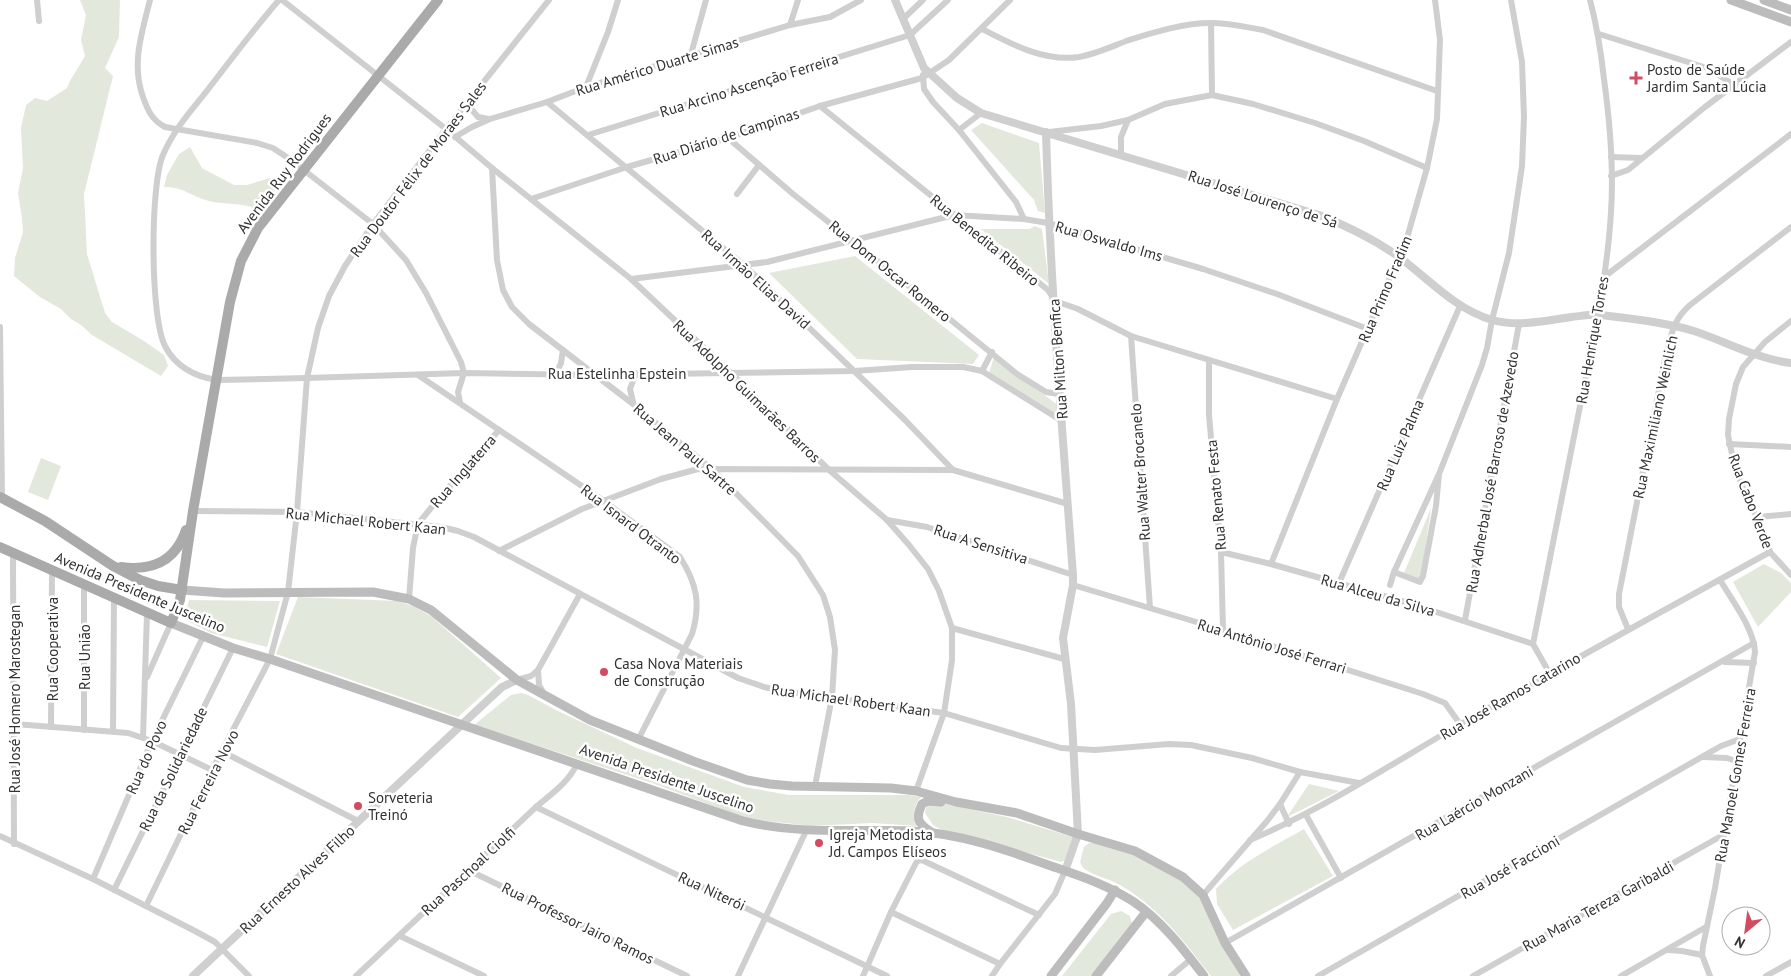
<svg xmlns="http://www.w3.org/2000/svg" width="1791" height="976" font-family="'PT Sans',sans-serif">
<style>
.green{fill:#e3e8dc}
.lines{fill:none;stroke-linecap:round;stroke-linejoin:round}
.minor{stroke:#cfcfcf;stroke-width:6}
.tertiary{stroke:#cfcfcf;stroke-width:8}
.secondary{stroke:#bcbcbc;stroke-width:9}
.primary{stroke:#aaa;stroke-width:10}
.poi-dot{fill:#d14c62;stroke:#fff;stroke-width:2}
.labels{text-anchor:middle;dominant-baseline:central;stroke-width:5;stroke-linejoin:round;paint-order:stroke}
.street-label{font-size:15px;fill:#323232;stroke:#fff}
.poi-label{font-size:15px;fill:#323232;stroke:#fff;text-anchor:start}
</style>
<rect width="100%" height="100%" fill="#fff"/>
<!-- green -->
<g class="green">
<polygon points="80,0 120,0 119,37 105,68 113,76 84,194 87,254 105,313 112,322 144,341 164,355 168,366 161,376 92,335 81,325 71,319 61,309 40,297 14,276 15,258 23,232 22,218 18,193 23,168 21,128 26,105 35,98 47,101 67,88 70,81 85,56 81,40 86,15"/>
<polygon points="982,123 1039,143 1045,213 1038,211 1034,200 971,130"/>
<path d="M190,147L202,168L234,185H247L270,178L277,187L270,199L256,209C241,202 225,205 209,201C190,196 184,187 164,187L167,175L179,154Z"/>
<polygon points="1035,226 1042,229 1049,284 981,229 1029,229"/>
<polygon points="855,256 979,355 973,364 857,359 769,273"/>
<polygon points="994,357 1059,406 1055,415 989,373"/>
<polygon points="41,458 61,466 48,500 28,492"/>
<polygon points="1431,508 1421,580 1404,573"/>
<polygon points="1764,564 1781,573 1791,583 1791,592 1758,627 1733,582"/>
<polygon points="298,597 397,601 413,606 431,616 501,678 458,717 276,654"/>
<polygon points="189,600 280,601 267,647 211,633 184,619"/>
<path d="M521,693L528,695L558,711L637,748L744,787L789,795H909L921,797C913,806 913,815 918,826L872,823L811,826L748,819L652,783L474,725L511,695Z"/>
<polygon points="1309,784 1339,791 1287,817"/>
<path d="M935,802L1007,817L1073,837L1074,842L1068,859L1061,862L940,829L933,825L925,813C926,806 928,804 935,802Z"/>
<path d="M1304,829L1333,876L1233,930L1217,904L1216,889C1239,863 1274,846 1304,829Z"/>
<path d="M1089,843H1096L1134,854L1182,879L1201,897L1244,976H1211C1186,944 1161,910 1125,888C1112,879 1095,877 1083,868L1080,862L1084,847Z"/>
<polygon points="1121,911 1130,916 1132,924 1095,976 1062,976 1111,914"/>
</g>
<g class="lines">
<!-- minor -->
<g class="minor">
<polyline points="37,0 39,21"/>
<path d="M150,0C142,32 131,64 143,97C148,111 152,120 165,127L257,143L273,148L291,160L373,224L406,260L426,293L461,362L464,373L458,392L460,402"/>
<path d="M279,0C253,30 230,61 206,92C190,112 173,131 163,155C150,185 150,317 165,346C175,366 195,377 217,380L307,378L464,373L595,375L854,371L912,367H963L982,371L1062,421"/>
<polyline points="282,0 446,129 492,168 631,279 731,373 828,469 887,520 909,545 928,569 939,591 952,628 952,660 944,713 916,791"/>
<polyline points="904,18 923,0"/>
<polyline points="1211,23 1212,95"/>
<polyline points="790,25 798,0"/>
<path d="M982,29C1011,44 1044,62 1079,57C1096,54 1113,46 1129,40C1155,32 1184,23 1211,23C1228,23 1246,27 1263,30L1437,91"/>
<polyline points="1599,34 1710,69 1735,86"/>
<polyline points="691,54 706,0"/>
<polyline points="923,75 924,89 933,102 959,130 1016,202 1024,219"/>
<polyline points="586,87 608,32 618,0"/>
<polyline points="547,102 745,266 905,420 953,470"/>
<polyline points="466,103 478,117 489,119"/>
<polyline points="820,106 1048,290 1055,301 1078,309 1131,336 1337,399"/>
<polyline points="959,130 981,113"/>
<polyline points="1049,132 1101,126 1128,120 1165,104 1212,95 1253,104 1315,123 1364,141 1427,168"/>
<polyline points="588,135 910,35 948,0"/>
<polyline points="455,137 472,127 490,119 547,102 586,87 790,25 830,17 861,0"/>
<polyline points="728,138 793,194 898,277 1017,374 1046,392 1059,394"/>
<polyline points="1121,154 1121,137 1128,120"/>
<polyline points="1611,157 1641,158"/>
<polyline points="492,168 497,260 503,290 512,307 529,324 633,404 713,470 798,556 823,595 830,617 835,650 832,697 815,786"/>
<polyline points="1611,176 1628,170 1705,107 1791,42"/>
<polyline points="737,194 759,165"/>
<polyline points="531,199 627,167 728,138 820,106 922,78 949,60 1010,0"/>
<polyline points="1604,277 1791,134"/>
<polyline points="631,279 767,262 954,215 1024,219 1048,223 1203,269 1277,294 1368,329"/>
<polyline points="1791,321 1765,342 1743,367 1736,384 1729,419 1728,435 1734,464 1750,507 1758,517 1770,552 1791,575"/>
<polyline points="0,327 2,498"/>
<polyline points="1131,336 1150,608"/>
<polyline points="1209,360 1209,415 1221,552 1223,630"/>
<polyline points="982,371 992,352"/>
<polyline points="556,374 561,363 563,350"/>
<path d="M418,375L604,501L680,557C697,584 701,604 692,634L638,740"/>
<polyline points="633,402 630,389 636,373"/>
<polyline points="1729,444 1791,447"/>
<polyline points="1439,474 1436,506 1423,576 1420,582 1394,572 1439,474 1482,365 1487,348 1492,320 1509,253 1522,166 1524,117 1522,62 1511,0"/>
<polyline points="193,511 297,512 441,527 458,531 474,537 738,678 764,687 782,691 944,713 1061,748 1095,750 1169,744 1191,745 1252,758 1300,772 1359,783"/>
<polyline points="1758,517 1791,514"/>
<polyline points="887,520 927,527 1073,575"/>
<polyline points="499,551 582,509 661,479 698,469 953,470 1068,504"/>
<polyline points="1221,552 1271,564 1412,604 1533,644"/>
<polyline points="13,554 14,844"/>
<polyline points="1271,564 1337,399 1407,238 1427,168 1437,119 1440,40 1435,0"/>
<polyline points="1339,583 1460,306"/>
<polyline points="84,584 84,730"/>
<polyline points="1073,585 1223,630 1423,694 1445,703 1460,724"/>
<polyline points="1390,585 1394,572"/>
<polyline points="409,599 413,548 418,524 435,503 499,430"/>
<polyline points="1465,620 1519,324"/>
<polyline points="952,628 1064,659"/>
<path d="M1628,629L1619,607V594L1666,354C1672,333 1673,320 1690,305L1791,227"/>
<polyline points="1725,662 1754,663"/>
<polyline points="538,670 539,685 544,694"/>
<path d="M1550,674L1533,644L1598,315C1604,281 1609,247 1611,212C1614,168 1610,123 1604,79C1601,52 1597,26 1590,0"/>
<polyline points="147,677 171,623"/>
<polyline points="517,680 531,676 538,670 580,594"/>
<polyline points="15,724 128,733 152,741 212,770"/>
<polyline points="51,727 52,570"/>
<polyline points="113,731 114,598"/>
<polyline points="143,737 147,613"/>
<polyline points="223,752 358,821"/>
<polyline points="1703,757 1727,758 1736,761"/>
<polyline points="1280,804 1289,824"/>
<polyline points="536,807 887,976"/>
<polyline points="1306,815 1341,878"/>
<polyline points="0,836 93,879 195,931 215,942 249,976"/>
<path d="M1250,840C1323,809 1390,765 1459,725C1562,666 1666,609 1770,552"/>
<polyline points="468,870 687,976"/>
<polyline points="93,879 152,741 203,637"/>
<polyline points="114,890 233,648"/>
<polyline points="1203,895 1267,821 1280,804 1300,772"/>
<polyline points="146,906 212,770 270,659 288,592 297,512 307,378 318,328 329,296 345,266 373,224 446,129 549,0"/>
<polyline points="891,912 1000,964"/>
<polyline points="400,936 484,976"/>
<polyline points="1225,943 1754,643"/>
<polyline points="1668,950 1682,951 1702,955"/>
<path d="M356,976L536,807C551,794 568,783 577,764"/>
<polyline points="738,976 806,831"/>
<polyline points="863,976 891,912 917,861 922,860 928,863 1039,915"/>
<polyline points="992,976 1000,964 1055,894 1065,871"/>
<polyline points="1171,976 1191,959"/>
<polyline points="1318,976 1721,746 1740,739"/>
<polyline points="1473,976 1723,835"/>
<polyline points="1621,976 1706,927"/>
<path d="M1710,976L1702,955L1703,946L1715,888L1755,652C1754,629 1732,600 1720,580"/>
<polyline points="1766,976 1791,962"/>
</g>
<!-- tertiary -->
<g class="tertiary">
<path d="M895,0L924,68L957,98L981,113L1319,215C1347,226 1374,239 1399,257C1430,280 1455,309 1492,320C1518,327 1545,321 1571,317C1581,316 1591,314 1601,315C1632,319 1664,322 1694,331C1727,342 1757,359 1791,363"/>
<path d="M1046,132C1050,280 1062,428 1073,575V585L1063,638L1071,704L1078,834L1065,871"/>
<polyline points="193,976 502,687 517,680"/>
</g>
<!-- secondary -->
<g class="secondary">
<polyline points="1731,0 1791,22"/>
<polyline points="1764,0 1791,10"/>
<polyline points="182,590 224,593 373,592 409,599 431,610 517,680 590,720 693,761 747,780 770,784 792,786 891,788 916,791 956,802 1017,813 1078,834 1135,851 1183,877 1203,895 1225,943 1246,976"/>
<path d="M171,623L233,648L270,659L743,821C800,835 854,829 912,831C959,833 1007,850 1051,866C1080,876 1108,885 1134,902C1162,921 1184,950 1204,976"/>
<path d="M931,832C918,823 915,819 922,804L928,801L941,802"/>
<polyline points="1051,976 1107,903 1115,890"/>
<polyline points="1096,976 1146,912"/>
</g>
<!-- primary -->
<g class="primary">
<polyline points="0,497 45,521 113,566 140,580 158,586 182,590"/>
<polyline points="0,547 171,623 180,600 193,511 230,302 241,261 258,228 438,0"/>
<path d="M121,567C152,571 175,562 186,530"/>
</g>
</g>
<!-- markers -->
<g class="poi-dot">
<path d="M1633.5 70.5h5v5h5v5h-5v5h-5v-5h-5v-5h5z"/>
<circle cx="604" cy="672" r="5"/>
<circle cx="358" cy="806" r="5"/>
<circle cx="819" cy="843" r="5"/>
</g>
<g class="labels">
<!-- street labels -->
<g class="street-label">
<text transform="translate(657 66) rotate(-17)">Rua Américo Duarte Simas</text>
<text transform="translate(749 85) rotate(-17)">Rua Arcino Ascenção Ferreira</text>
<text transform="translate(726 136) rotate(-18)">Rua Diário de Campinas</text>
<text transform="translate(418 169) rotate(-53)">Rua Doutor Félix de Moraes Sales</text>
<text transform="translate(284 173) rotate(-53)">Avenida Ruy Rodrigues</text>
<text transform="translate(1263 199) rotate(18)">Rua José Lourenço de Sá</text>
<text transform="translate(985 240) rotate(39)">Rua Benedita Ribeiro</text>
<text transform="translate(1109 241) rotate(16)">Rua Oswaldo Ims</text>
<text transform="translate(890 271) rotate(39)">Rua Dom Oscar Romero</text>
<text transform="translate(756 279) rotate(42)">Rua Irmão Elias David</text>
<text transform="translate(1385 289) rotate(-67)">Rua Primo Fradim</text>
<text transform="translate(1592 340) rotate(-80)">Rua Henrique Torres</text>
<text transform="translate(1058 359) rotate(-94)">Rua Milton Benfica</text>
<text x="617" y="373">Rua Estelinha Epstein</text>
<text transform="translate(747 391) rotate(44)">Rua Adolpho Guimarães Barros</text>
<text transform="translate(1655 417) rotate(-78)">Rua Maximiliano Weinlich</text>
<text transform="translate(1400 445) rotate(-67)">Rua Luiz Palma</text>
<text transform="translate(685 449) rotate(41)">Rua Jean Paul Sartre</text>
<text transform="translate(463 471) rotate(-49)">Rua Inglaterra</text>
<text transform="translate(1140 472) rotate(-94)">Rua Walter Brocanelo</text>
<text transform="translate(1492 472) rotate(-80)">Rua Adherbal José Barroso de Azevedo</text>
<text transform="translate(1216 495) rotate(-95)">Rua Renato Festa</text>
<text transform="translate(1751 501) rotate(69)">Rua Cabo Verde</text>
<text transform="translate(366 521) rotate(6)">Rua Michael Robert Kaan</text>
<text transform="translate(631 524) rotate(37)">Rua Isnard Otranto</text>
<text transform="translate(981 544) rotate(18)">Rua A Sensitiva</text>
<text transform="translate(140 592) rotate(23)">Avenida Presidente Juscelino</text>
<text transform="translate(1378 595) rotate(16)">Rua Alceu da Silva</text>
<text transform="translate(1272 646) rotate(17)">Rua Antônio José Ferrari</text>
<text transform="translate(52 649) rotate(-90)">Rua Cooperativa</text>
<text transform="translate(84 657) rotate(-90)">Rua União</text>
<text transform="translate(1510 696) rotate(-30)">Rua José Ramos Catarino</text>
<text transform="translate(14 699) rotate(-90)">Rua José Homero Marostegan</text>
<text transform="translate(851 700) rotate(8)">Rua Michael Robert Kaan</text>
<text transform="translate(146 757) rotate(-66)">Rua do Povo</text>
<text transform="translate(173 769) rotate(-64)">Rua da Solidariedade</text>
<text transform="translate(1735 775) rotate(-80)">Rua Manoel Gomes Ferreira</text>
<text transform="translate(667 778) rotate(19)">Avenida Presidente Juscelino</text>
<text transform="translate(208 782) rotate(-63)">Rua Ferreira Novo</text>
<text transform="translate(1474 803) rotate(-30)">Rua Laércio Monzani</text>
<text transform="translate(1510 867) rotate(-30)">Rua José Faccioni</text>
<text transform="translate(468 871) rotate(-43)">Rua Paschoal Ciolfi</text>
<text transform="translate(297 879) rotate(-43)">Rua Ernesto Alves Filho</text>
<text transform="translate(712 891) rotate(25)">Rua Niterói</text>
<text transform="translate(1598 906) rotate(-29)">Rua Maria Tereza Garibaldi</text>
<text transform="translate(578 923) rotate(26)">Rua Professor Jairo Ramos</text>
</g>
<!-- poi labels -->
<g class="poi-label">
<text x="1647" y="69">Posto de Saúde<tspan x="1647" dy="17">Jardim Santa Lúcia</tspan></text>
<text x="614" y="663">Casa Nova Materiais<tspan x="614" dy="17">de Construção</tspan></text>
<text x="368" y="797">Sorveteria<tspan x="368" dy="17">Treinó</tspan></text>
<text x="829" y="834">Igreja Metodista<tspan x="829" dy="17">Jd. Campos Elíseos</tspan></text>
</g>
</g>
<!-- north arrow -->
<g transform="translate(1746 931) rotate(209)"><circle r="24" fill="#ffffff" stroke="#adadad"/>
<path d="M0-4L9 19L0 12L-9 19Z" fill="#d14c62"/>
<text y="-8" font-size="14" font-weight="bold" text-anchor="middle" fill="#323232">N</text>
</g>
</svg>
